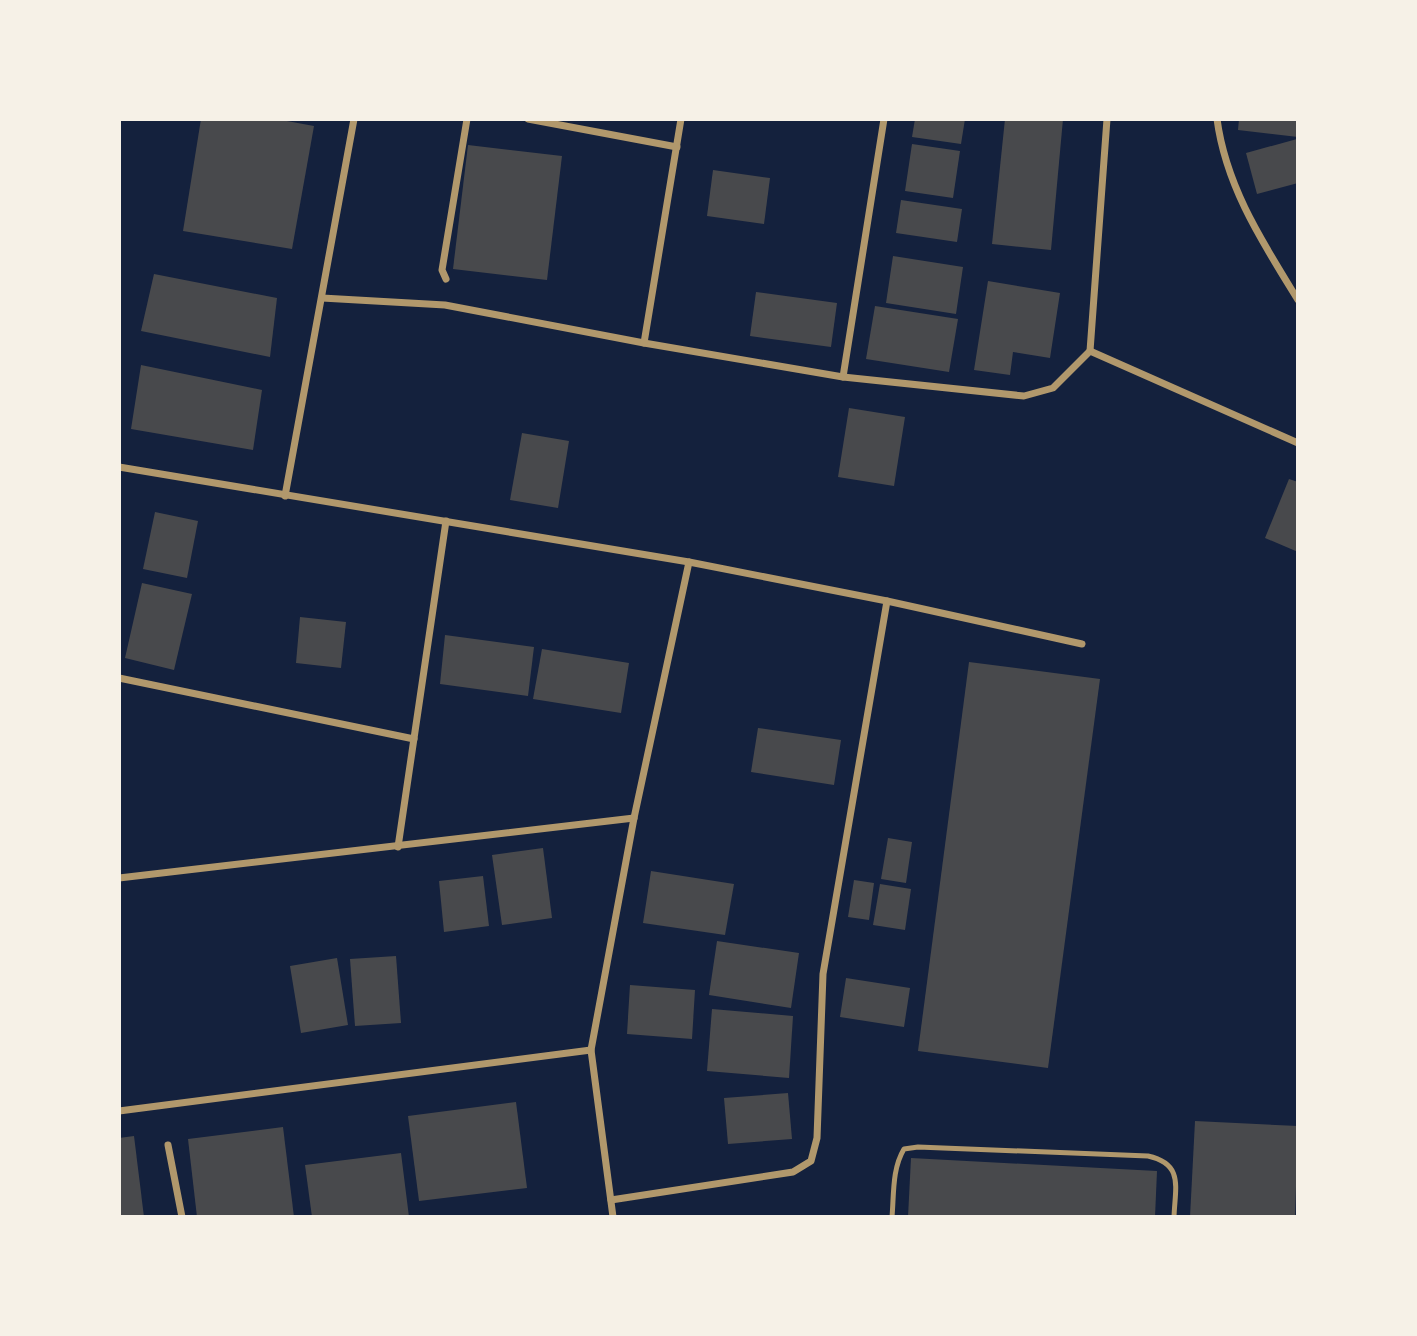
<svg xmlns="http://www.w3.org/2000/svg" width="1417" height="1336" font-family="Mulish,sans-serif">
<style>
.building{fill:#48494c}
.lines{fill:none;stroke-linecap:round;stroke-linejoin:round}
.service{stroke:#b1986c;stroke-width:5}
.minor{stroke:#b1986c;stroke-width:7}
</style>
<rect width="100%" height="100%" fill="#14213d"/>
<!-- building -->
<g class="building">
<polygon points="201,119 276,119 314,126 292,249 183,231"/>
<polygon points="915,119 965,119 961,144 912,137"/>
<polygon points="1005,119 1063,119 1051,250 992,244"/>
<polygon points="1239,119 1298,119 1298,137 1238,130"/>
<polygon points="1297,139 1298,183 1257,194 1246,153"/>
<polygon points="912,144 960,151 953,198 905,191"/>
<polygon points="468,145 562,156 547,280 453,269"/>
<polygon points="713,170 770,178 764,224 707,216"/>
<polygon points="901,200 962,209 957,242 896,233"/>
<polygon points="893,256 963,267 956,314 886,303"/>
<polygon points="154,274 277,298 270,357 141,331"/>
<polygon points="988,281 1060,293 1050,358 1013,352 1010,375 974,370"/>
<polygon points="756,292 837,303 831,347 750,336"/>
<polygon points="875,306 958,319 949,372 866,359"/>
<polygon points="141,365 262,390 253,450 131,429"/>
<polygon points="849,408 905,417 894,486 838,477"/>
<polygon points="522,433 569,441 558,508 510,500"/>
<polygon points="1289,479 1298,482 1298,552 1265,538"/>
<polygon points="155,512 198,521 187,578 143,569"/>
<polygon points="142,583 192,594 174,670 125,658"/>
<polygon points="300,617 346,622 341,668 296,663"/>
<polygon points="445,635 534,647 528,696 440,684"/>
<polygon points="542,649 629,663 621,713 533,699"/>
<polygon points="969,662 1100,679 1048,1068 918,1051"/>
<polygon points="758,728 841,740 834,785 751,772"/>
<polygon points="888,838 912,842 906,883 881,879"/>
<polygon points="543,848 552,918 502,925 492,855"/>
<polygon points="651,871 734,884 725,935 643,923"/>
<polygon points="483,876 489,926 444,932 439,881"/>
<polygon points="854,880 874,883 869,920 848,917"/>
<polygon points="880,884 911,889 905,930 873,925"/>
<polygon points="717,941 799,953 791,1008 709,995"/>
<polygon points="396,956 401,1023 355,1026 350,959"/>
<polygon points="337,958 348,1025 301,1033 290,966"/>
<polygon points="846,978 910,988 904,1027 840,1017"/>
<polygon points="630,985 695,990 692,1039 627,1034"/>
<polygon points="712,1009 793,1016 789,1078 707,1071"/>
<polygon points="788,1093 792,1139 728,1144 724,1098"/>
<polygon points="516,1102 527,1188 419,1201 408,1116"/>
<polygon points="1195,1121 1298,1126 1295,1217 1190,1217"/>
<polygon points="283,1127 294,1217 197,1217 188,1139"/>
<polygon points="134,1136 144,1217 119,1217 119,1138"/>
<polygon points="401,1153 409,1217 312,1217 305,1165"/>
<polygon points="911,1158 1157,1171 1155,1217 908,1217"/>
</g>
<g class="lines">
<!-- service -->
<path class="service" d="M892,1217C894,1194 892,1169 904,1149L918,1147L1148,1156C1184,1164 1175,1187 1174,1217"/>
<!-- minor -->
<g class="minor">
<polyline points="528,119 677,147"/>
<path d="M1217,119C1226,187 1263,243 1298,300"/>
<polyline points="446,279 442,270 467,119"/>
<polyline points="322,298 445,305 644,343 843,377 1024,396 1053,388 1090,351 1298,443"/>
<polyline points="644,343 681,119"/>
<polyline points="1090,351 1107,119"/>
<polyline points="843,377 884,119"/>
<polyline points="119,467 689,562 887,601 1082,644"/>
<polyline points="285,496 354,119"/>
<polyline points="119,678 414,739"/>
<polyline points="398,847 446,521"/>
<polyline points="119,878 634,818"/>
<polyline points="119,1111 591,1050"/>
<polyline points="168,1145 182,1217"/>
<polyline points="611,1200 793,1172 811,1161 817,1138 823,974 887,601"/>
<polyline points="613,1217 591,1050 634,818 689,562"/>
</g>
</g>
<!-- border -->
<rect width="1417" height="1336" fill="none" stroke="#f6f1e7" stroke-width="242"/>
</svg>
